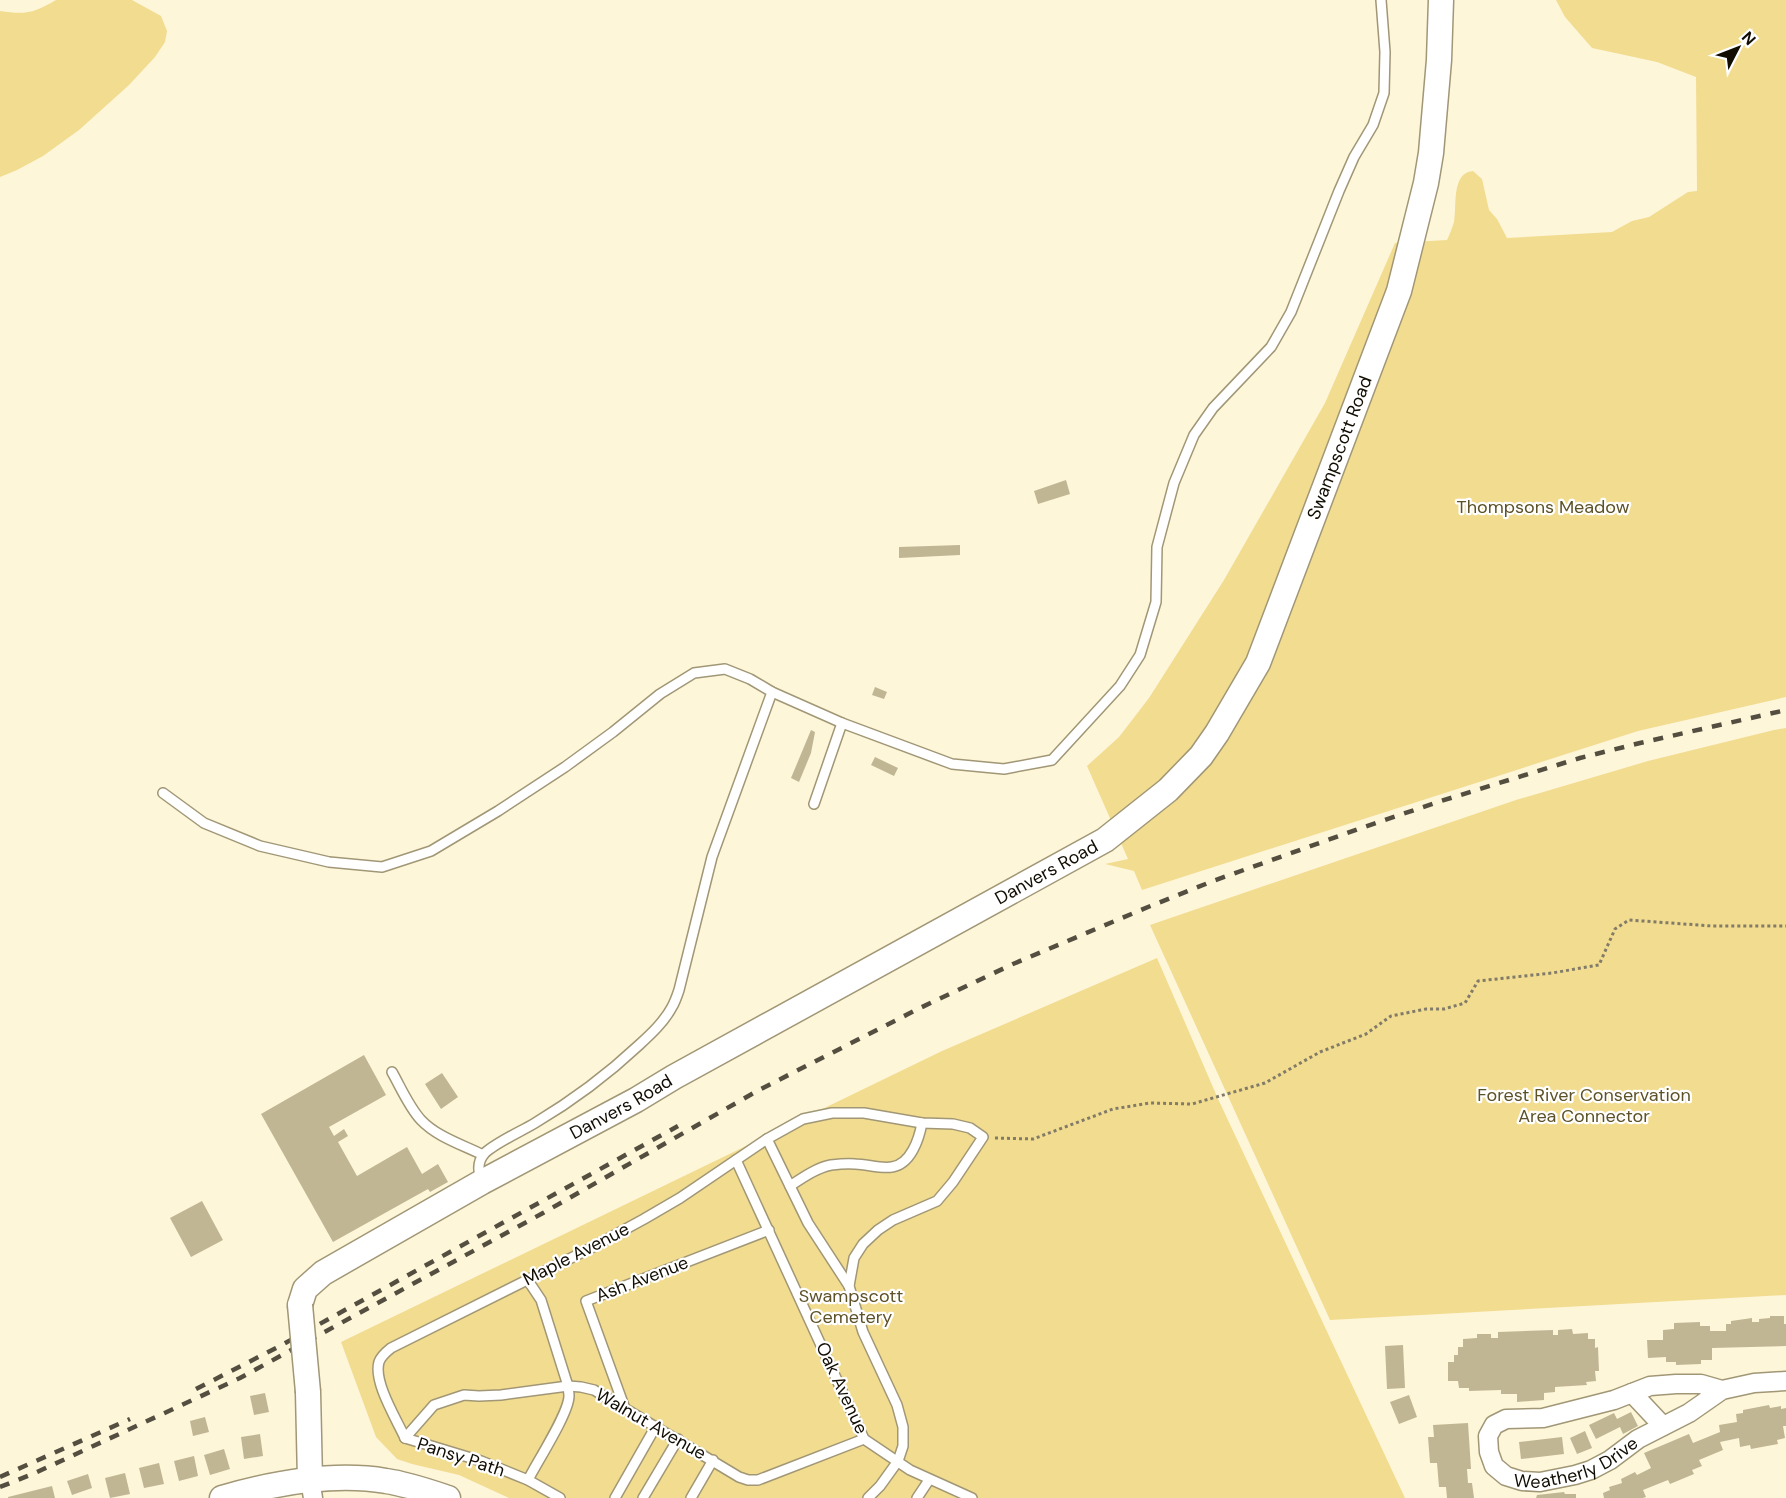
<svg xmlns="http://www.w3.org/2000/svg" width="1786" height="1498" font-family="'DM Sans',sans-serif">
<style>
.green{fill:#f2dc90}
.building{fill:#c0b694}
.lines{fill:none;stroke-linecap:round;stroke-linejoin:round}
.lane-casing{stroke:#a19776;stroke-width:12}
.street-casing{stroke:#a19776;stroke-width:21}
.secondary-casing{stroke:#a19776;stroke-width:27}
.path{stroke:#817b68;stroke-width:3;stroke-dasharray:3 3;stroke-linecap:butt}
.lane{stroke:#fff;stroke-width:9}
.street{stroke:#fff;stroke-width:18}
.secondary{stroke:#fff;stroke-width:24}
.rail{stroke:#534e3f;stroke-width:4.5;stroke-dasharray:10 10;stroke-linecap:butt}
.secondary-bridge-casing{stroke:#a19776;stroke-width:27;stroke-linecap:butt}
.secondary-bridge{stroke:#fff;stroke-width:24}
.labels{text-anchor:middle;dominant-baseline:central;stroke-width:4.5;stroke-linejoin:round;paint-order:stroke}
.street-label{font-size:18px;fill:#110d03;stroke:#fff}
.park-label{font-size:18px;fill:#5d5127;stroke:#fff}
</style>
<rect width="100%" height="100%" fill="#fef6d9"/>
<!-- green -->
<g class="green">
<path d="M56,0H132L161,16L167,31L165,42L155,57L129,85L79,130L43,156L17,170L0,177V11C26,15 34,13 56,0Z"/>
<path d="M1556,0H1786V697L1638,731L1142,890L1134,871L1105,864L1128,859L1087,766L1119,737L1149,698L1224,580L1325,403L1395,243L1447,240C1450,234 1452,228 1454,222C1457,206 1451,173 1473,171L1482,179L1489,210L1497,219L1507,238L1612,232L1632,221L1649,217L1688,192L1697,191L1696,77L1657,62L1592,48L1565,17Z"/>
<polygon points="1786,728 1786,1295 1330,1320 1150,925 1516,800 1648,761 1774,730"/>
<polygon points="1157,958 1219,1101 1405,1498 509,1498 459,1475 412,1464 397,1459 376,1437 341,1342 942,1051"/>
</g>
<!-- building -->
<g class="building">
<polygon points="1066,480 1070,494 1038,504 1034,491"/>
<polygon points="960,545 960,555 899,558 899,547"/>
<polygon points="875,687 887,692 884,699 872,695"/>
<polygon points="811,730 815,732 811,753 799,782 791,778"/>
<polygon points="875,757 898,768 894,776 871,765"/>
<polygon points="364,1055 386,1095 329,1127 334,1136 344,1129 348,1136 338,1142 357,1176 407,1147 422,1174 438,1164 448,1182 430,1192 428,1189 333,1242 261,1114"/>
<polygon points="442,1073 458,1097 441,1109 425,1084"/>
<polygon points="202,1201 223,1240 191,1257 170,1218"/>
<polygon points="1770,1316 1784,1316 1784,1324 1786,1324 1786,1346 1712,1348 1712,1360 1701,1360 1701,1364 1676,1365 1676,1362 1666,1362 1666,1357 1648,1358 1647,1340 1663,1340 1663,1330 1674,1329 1674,1323 1700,1322 1700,1326 1710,1326 1710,1331 1726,1331 1726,1324 1731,1324 1731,1321 1752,1318 1752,1322 1759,1322 1759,1319 1770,1318"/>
<polygon points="1572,1329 1573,1334 1588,1333 1588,1339 1595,1339 1595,1348 1598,1347 1599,1371 1595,1371 1596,1381 1586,1382 1587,1385 1555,1387 1555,1392 1544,1393 1544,1400 1517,1402 1517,1394 1501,1394 1501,1390 1469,1391 1469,1388 1459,1388 1458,1381 1448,1381 1448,1362 1454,1362 1454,1355 1458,1355 1458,1347 1463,1347 1463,1339 1477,1338 1477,1334 1491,1334 1491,1338 1498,1338 1498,1332 1553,1330 1553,1335 1558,1335 1558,1330"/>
<polygon points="1403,1345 1405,1388 1387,1389 1385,1346"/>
<polygon points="265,1393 269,1412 254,1415 250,1396"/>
<polygon points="1409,1395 1417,1417 1399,1424 1390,1402"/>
<polygon points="1769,1405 1770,1408 1781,1406 1781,1409 1786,1408 1786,1426 1783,1426 1785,1438 1777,1440 1778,1444 1751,1449 1750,1445 1740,1447 1739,1438 1720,1442 1723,1450 1699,1460 1702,1466 1692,1470 1694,1474 1670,1484 1668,1480 1643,1490 1646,1497 1643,1498 1604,1498 1603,1493 1610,1490 1609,1487 1622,1483 1621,1479 1635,1472 1637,1475 1651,1468 1644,1453 1689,1434 1693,1443 1720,1432 1719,1425 1737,1422 1736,1414 1743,1413 1743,1410"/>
<polygon points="1631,1412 1638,1426 1623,1434 1620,1427 1596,1439 1589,1425 1614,1413 1617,1419"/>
<polygon points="205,1417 209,1432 193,1436 190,1421"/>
<polygon points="1468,1423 1471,1469 1467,1469 1468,1483 1472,1483 1474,1498 1447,1498 1446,1487 1439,1487 1437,1463 1430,1463 1428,1437 1434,1437 1433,1425"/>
<polygon points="1585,1431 1592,1448 1577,1454 1570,1438"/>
<polygon points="260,1434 263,1456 244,1459 241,1437"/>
<polygon points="1562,1437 1564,1454 1521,1459 1519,1442"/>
<polygon points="224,1449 230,1469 210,1475 204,1455"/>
<polygon points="194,1456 198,1476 179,1481 174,1461"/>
<polygon points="159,1463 164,1484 144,1488 139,1468"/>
<polygon points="125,1473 130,1494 110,1498 105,1478"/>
<polygon points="88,1474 92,1488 72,1495 67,1481"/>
<polygon points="52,1486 55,1498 8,1498 8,1497"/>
<polygon points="1564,1492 1565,1494 1576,1494 1576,1498 1536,1498 1537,1495"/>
</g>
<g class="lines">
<!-- lane casing -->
<g class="lane-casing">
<g id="lane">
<polyline points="163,793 204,823 260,846 329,862 382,867 431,851 498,811 565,767 613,732 660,694 694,673 725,669 750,679 772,692 842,723 952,764 1004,769 1052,760 1120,686 1140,655 1156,602 1157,547 1174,483 1194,435 1213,408 1271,347 1291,312 1339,191 1354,157 1373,125 1384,93 1385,52 1381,0"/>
<polyline points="814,804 842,723"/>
<path d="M392,1072C401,1088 409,1107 421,1120C437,1137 463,1145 483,1155"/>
<polyline points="767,1139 808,1223 849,1286"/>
<polyline points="736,1160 864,1439 910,1470 972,1498"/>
<path d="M481,1180C478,1171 477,1162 484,1154C493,1144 522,1131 535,1123C572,1101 607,1075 639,1045C651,1034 664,1022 672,1007C675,1002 677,996 679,990L712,857L772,692"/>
<path d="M790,1186C802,1178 816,1168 831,1165C839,1164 847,1163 855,1164C867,1164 880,1169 892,1167C911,1164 919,1139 922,1123"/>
<path d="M527,1279L541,1300L568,1386C568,1389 569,1392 569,1396C569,1413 537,1462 528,1480"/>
<polyline points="624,1406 586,1301 769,1230"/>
<path d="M405,1438C397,1420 373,1382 379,1362C381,1356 386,1352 391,1348L591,1248L644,1219L680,1198L767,1139L803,1119L832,1113H864L922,1123L953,1124L970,1128L983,1137L953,1182L937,1201L893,1220L878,1230L863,1244L854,1258L849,1286L863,1332L897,1405L903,1427V1446L898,1461L880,1486L868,1498"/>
<polyline points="405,1438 434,1405 464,1395 479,1396 501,1395 568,1386 581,1387 594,1390 739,1477 748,1480 758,1480 864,1439"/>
<polyline points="405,1438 481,1461 528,1480 560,1498"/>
<polyline points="615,1498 656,1426"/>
<polyline points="643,1498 678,1439"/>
<polyline points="691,1498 713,1460"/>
<polyline points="917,1498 929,1480"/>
</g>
</g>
<!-- street casing -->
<g class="street-casing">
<g id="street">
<path id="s1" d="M1722,1390L1701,1384H1676L1650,1386L1614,1400L1543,1418L1506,1419L1494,1425L1488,1436L1489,1452L1494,1466L1506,1476L1522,1481L1540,1482L1575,1475L1591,1470L1610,1460L1638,1439L1689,1413L1722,1390L1754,1383L1786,1381"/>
<polyline points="1632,1393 1663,1426"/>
<polyline points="310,1480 313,1498"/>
</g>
</g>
<!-- secondary casing -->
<g class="secondary-casing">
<g id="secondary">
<path id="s2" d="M300,1305L305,1289L323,1273L482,1182L636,1100L674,1077L1105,840L1168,790L1201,756L1217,733L1258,663L1399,291L1426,183L1431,153L1439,60L1441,0"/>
<polyline points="308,1392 310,1480"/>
<path d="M222,1498C274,1483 332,1472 386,1481C407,1484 427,1491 448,1498"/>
</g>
</g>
<!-- path -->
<polyline class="path" points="995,1138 1033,1139 1113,1109 1150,1103 1192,1104 1265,1083 1320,1052 1366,1034 1391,1016 1426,1009 1444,1009 1465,1003 1478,981 1552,973 1599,965 1615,929 1629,920 1712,926 1786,926"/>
<!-- lane -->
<use href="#lane" class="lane"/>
<!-- street -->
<use href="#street" class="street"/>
<!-- secondary -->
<use href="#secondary" class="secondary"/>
<!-- rail -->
<g class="rail">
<polyline points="196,1389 278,1347 678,1126"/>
<polyline points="0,1477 130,1419"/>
<polyline points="0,1487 35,1473 240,1378 543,1213 759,1090 920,1008 1013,964 1148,907 1213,881 1364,827 1441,801 1580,758 1640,743 1786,710"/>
</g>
<!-- secondary-bridge casing -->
<g class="secondary-bridge-casing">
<polyline id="secondary-bridge" points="300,1305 308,1392"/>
</g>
<!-- secondary-bridge -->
<use href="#secondary-bridge" class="secondary-bridge"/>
</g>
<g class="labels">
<!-- street labels -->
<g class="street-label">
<text stroke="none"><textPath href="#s2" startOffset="1402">Swampscott Road</textPath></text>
<text stroke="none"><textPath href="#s2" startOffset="868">Danvers Road</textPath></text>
<text stroke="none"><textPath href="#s2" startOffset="382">Danvers Road</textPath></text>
<text transform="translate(576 1254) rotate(-27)">Maple Avenue</text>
<text transform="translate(642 1279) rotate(-21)">Ash Avenue</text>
<text transform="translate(842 1388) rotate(65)">Oak Avenue</text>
<text transform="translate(651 1424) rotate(30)">Walnut Avenue</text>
<text stroke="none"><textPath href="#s1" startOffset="369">Weatherly Drive</textPath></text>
<text transform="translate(461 1457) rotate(18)">Pansy Path</text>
</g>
<!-- park labels -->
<g class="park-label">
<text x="1543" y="507">Thompsons Meadow</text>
<text x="1584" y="1095">Forest River Conservation<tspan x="1584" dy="21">Area Connector</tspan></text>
<text x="851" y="1296">Swampscott<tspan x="851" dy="21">Cemetery</tspan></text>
</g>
</g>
<!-- north arrow -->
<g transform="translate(1738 48) rotate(48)" stroke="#ffffff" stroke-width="4.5" paint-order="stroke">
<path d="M0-4.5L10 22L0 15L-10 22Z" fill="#110d03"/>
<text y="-9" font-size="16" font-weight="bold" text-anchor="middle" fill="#110d03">N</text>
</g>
</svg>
